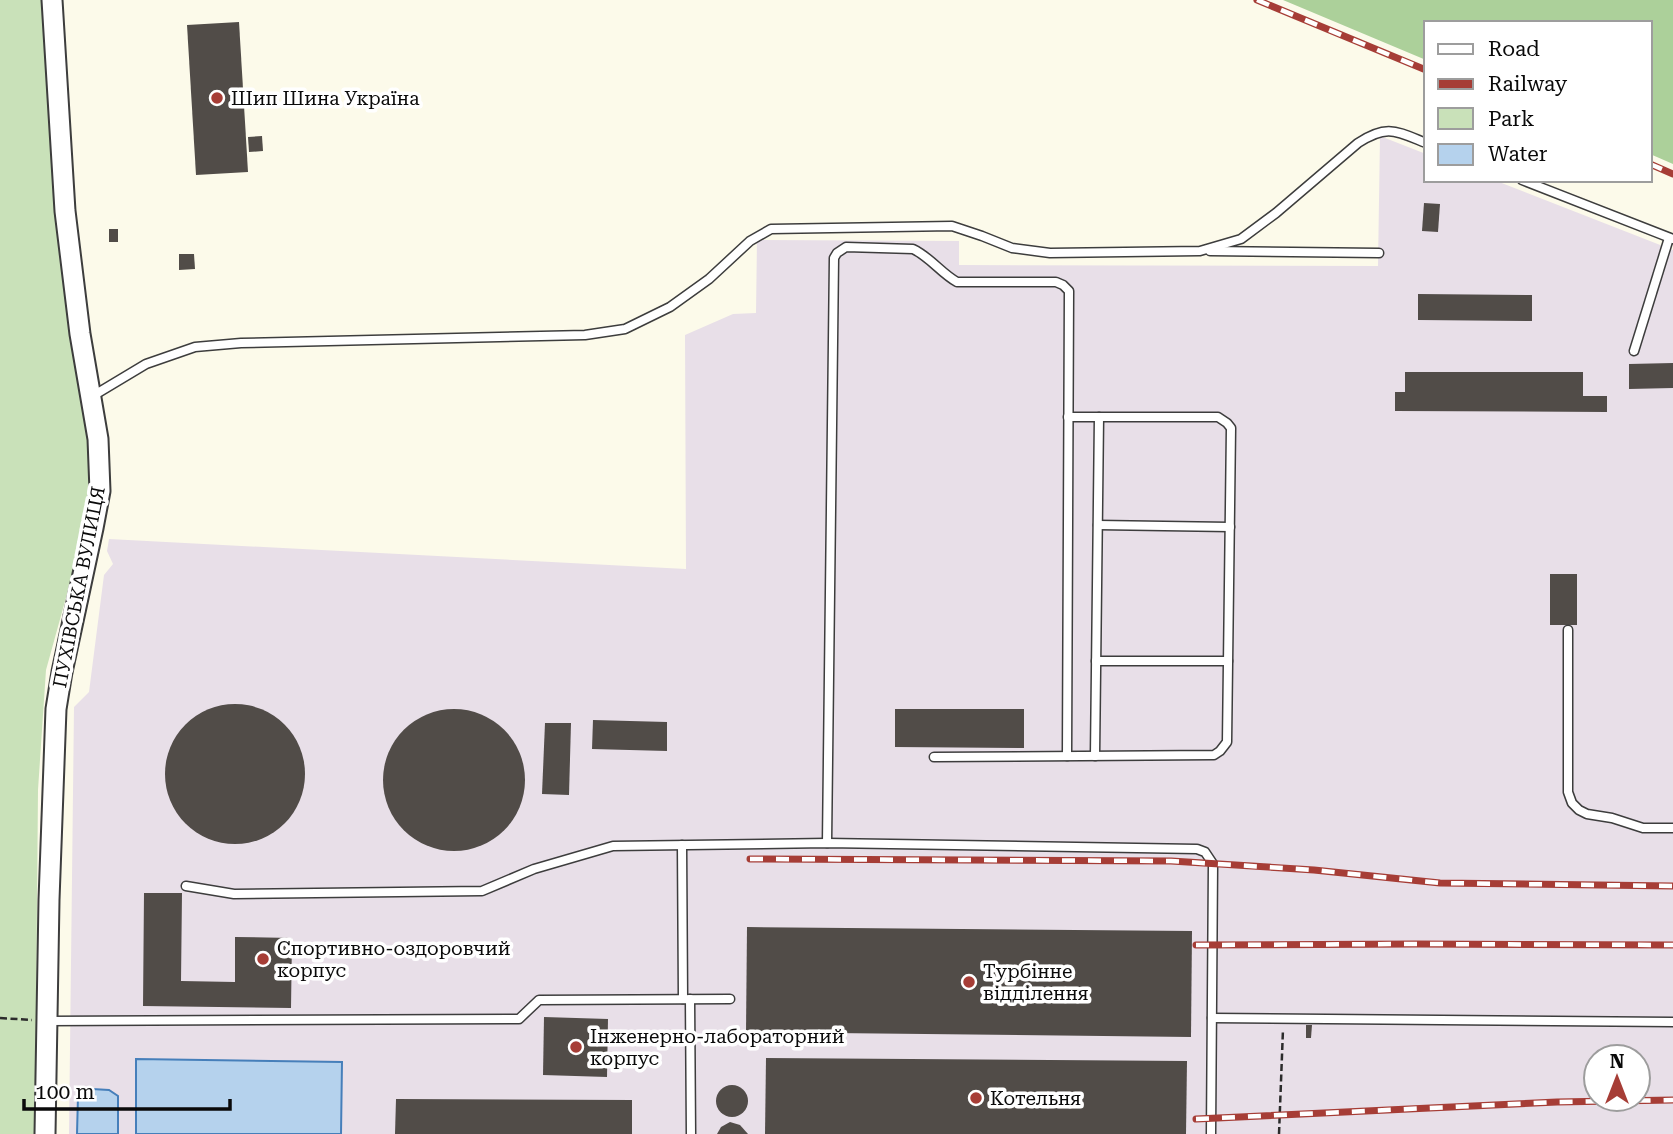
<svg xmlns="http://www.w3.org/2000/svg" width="1673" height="1134" font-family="'Roboto Serif',serif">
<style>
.industrial{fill:#e8dfe8;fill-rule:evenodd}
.green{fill:#c9e1b9}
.forest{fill:#acd09a}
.water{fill:#b5d2ed;stroke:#467fba;stroke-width:2}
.building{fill:#514c48}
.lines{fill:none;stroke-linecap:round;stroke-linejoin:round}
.service-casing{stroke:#3d3d3d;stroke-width:11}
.tertiary-casing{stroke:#3d3d3d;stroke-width:23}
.path{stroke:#2c2c2c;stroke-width:2.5;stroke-dasharray:7 3.5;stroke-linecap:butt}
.service{stroke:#fff;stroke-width:8}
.tertiary{stroke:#fff;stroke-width:19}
.rail-casing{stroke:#a63d36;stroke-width:7}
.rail{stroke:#fff;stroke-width:4.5;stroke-dasharray:13;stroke-linecap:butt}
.poi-dot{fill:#a63d36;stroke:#fff;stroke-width:2.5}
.labels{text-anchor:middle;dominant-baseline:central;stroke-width:7;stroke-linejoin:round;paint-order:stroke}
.poi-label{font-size:19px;fill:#0a0a0a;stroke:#fff;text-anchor:start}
.street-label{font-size:19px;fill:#0a0a0a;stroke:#fff}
</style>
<rect width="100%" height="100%" fill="#fcfaea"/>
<!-- industrial -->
<path class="industrial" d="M1380,136L1426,154V180H1494L1673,250V1134H69L74,707L89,692L104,575L113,564L107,551L109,539L686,569L685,335L733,314L756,313L757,240L959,241V265L1378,266ZM1596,1057H1638V1099H1596Z"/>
<!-- green -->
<polygon class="green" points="0,0 41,0 52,144 84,406 92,489 78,554 46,670 38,790 35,1134 0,1134"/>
<!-- forest -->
<polygon class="forest" points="1283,0 1673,0 1673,164 1650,154 1650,23 1426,23 1426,60"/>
<!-- water -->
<g class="water">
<polygon points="136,1059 342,1062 341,1134 136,1134"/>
<polygon points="92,1089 109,1090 118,1096 118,1134 77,1134 78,1096"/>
</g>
<!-- building -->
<g class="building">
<polygon points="239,22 248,172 196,175 187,25"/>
<polygon points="262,136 263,151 249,152 248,137"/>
<polygon points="1424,203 1440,204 1438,232 1422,231"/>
<rect x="109" y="229" width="9" height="13"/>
<polygon points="179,254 194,254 195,269 179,270"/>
<polygon points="1418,294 1532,295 1532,321 1418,320"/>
<polygon points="1673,363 1673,388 1629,389 1629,364"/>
<polygon points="1405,372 1583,372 1583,396 1607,396 1607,412 1395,411 1395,392 1405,392"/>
<rect x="1550" y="574" width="27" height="51"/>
<circle cx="235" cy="774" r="70"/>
<circle cx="454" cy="780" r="71"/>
<polygon points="895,709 1024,709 1024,748 895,747"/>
<polygon points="593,720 667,722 667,751 592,749"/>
<polygon points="545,723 571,723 569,795 542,794"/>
<polygon points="144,893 182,893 181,981 235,982 235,937 292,938 291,1008 143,1006"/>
<polygon points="747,927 1192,931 1191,1037 746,1032"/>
<polygon points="544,1017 608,1019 607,1077 543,1075"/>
<polygon points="1306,1025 1312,1025 1311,1038 1306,1038"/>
<polygon points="766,1058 1187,1061 1186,1134 765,1134"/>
<circle cx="732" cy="1101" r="16"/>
<polygon points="396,1099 632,1100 632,1134 395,1134"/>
<polygon points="730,1122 740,1125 748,1134 717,1134 721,1127"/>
</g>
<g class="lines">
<!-- service casing -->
<g class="service-casing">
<g id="service">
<polyline points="1522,180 1673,239"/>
<polyline points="1210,251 1379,253"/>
<polyline points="1634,351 1669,238"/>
<path d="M91,397L146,364L195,347L241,343L585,335L625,329L670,307L709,279L750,241L771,229L952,226L982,236L1012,248L1050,253L1200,251L1241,239L1276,213L1358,143C1387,124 1396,131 1426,143"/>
<polyline points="1098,525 1230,527"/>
<polyline points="1568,630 1568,792 1572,803 1579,810 1587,814 1612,818 1643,828 1673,828"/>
<polyline points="1096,661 1228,661"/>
<polyline points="1095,756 1099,417"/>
<polyline points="934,757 1214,755 1220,751 1227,742 1231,428 1227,423 1218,417 1068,417"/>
<path d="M827,843L834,258L837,253L846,247L913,249C930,257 941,273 957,282H1056L1063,285L1069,291L1067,756"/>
<polyline points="682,845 683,999"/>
<polyline points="186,886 234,894 482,891 534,869 613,846 827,843 1197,849 1205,852 1213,864 1211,1134"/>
<polyline points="690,999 691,1134"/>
<polyline points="1212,1018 1673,1022"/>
<polyline points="47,1021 519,1019 539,1000 730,999"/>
</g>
</g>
<!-- tertiary casing -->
<g class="tertiary-casing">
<polyline id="tertiary" points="45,1134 49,900 56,709 62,672 93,528 100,491 98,439 80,334 65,211 52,0"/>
</g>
<!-- path -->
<g class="path">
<polyline points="0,1018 32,1020"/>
<polyline points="1279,1134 1283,1029"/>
</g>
<!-- service -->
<use href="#service" class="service"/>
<!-- tertiary -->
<use href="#tertiary" class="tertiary"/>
<!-- rail casing -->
<g class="rail-casing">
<g id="rail">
<polyline points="1257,0 1426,70"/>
<polyline points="1650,164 1673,174"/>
<polyline points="750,859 1171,861 1314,870 1440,883 1673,886"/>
<polyline points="1196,945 1415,944 1673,945"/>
<polyline points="1196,1119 1557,1102 1673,1100"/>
</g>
</g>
<!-- rail -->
<use href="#rail" class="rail"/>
</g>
<!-- markers -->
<g class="poi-dot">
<circle cx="217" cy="98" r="7"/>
<circle cx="263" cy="959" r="7"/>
<circle cx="969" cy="982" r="7"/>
<circle cx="576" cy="1047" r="7"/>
<circle cx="976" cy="1098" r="7"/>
</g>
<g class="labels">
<!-- poi labels -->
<g class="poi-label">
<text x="231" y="98">Шип Шина Україна</text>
<text x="277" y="948">Спортивно-оздоровчий<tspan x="277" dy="22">корпус</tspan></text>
<text x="983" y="971">Турбінне<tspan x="983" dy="22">відділення</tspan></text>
<text x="590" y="1036">Інженерно-лабораторний<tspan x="590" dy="22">корпус</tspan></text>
<text x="990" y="1098">Котельня</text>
</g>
<!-- street labels -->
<g class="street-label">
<text transform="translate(79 587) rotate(-79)">ПУХІВСЬКА ВУЛИЦЯ</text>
</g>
</g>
<!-- legend -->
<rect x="1424" y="21" width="228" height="161" fill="#ffffff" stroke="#9d9d9d" stroke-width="2"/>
<rect x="1438" y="44" width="35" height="10" fill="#ffffff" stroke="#9d9d9d" stroke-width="2"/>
<text x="1488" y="56" font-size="21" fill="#0a0a0a">Road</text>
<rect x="1438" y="79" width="35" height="10" fill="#a63d36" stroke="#9d9d9d" stroke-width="2"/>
<text x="1488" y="91" font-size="21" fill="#0a0a0a">Railway</text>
<rect x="1438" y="108" width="35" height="21" fill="#c9e1b9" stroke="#9d9d9d" stroke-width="2"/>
<text x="1488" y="126" font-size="21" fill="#0a0a0a">Park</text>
<rect x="1438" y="144" width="35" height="21" fill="#b5d2ed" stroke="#9d9d9d" stroke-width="2"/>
<text x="1488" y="161" font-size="21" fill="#0a0a0a">Water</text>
<!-- north arrow -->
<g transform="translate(1617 1078)"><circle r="33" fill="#ffffff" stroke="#9d9d9d" stroke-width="2"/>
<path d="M0-5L12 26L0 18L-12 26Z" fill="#a63d36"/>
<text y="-10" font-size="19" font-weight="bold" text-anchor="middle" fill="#0a0a0a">N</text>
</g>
<!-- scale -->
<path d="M24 1099v10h206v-10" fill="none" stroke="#0a0a0a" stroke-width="3.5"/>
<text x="35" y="1099" font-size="21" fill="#0a0a0a" stroke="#ffffff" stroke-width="5" paint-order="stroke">100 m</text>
</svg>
